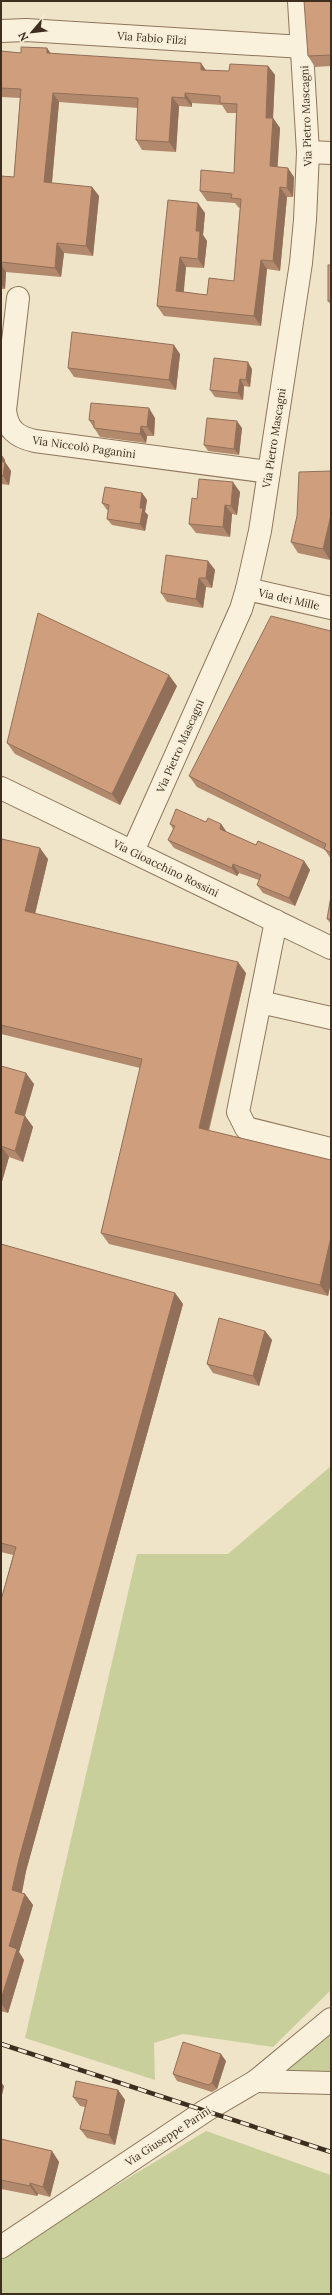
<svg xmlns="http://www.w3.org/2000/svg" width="332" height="2295" font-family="Lora,serif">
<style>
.green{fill:#c9cf9b}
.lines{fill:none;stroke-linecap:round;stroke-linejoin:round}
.minor-casing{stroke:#8d765c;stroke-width:24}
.minor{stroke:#faf1dc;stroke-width:22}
.rail-casing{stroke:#3d2e20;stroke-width:4.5}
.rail{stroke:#f7eed8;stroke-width:3;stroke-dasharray:9;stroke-linecap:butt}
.wall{fill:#b2896c}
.shaded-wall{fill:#916f58}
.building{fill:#cf9f7d;stroke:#916f58}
.labels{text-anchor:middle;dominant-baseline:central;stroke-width:3;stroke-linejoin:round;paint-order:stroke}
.street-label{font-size:11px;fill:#3d2e20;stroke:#f7eed8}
</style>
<rect width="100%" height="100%" fill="#f0e4c8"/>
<!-- green -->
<g class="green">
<polygon points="331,1466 331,1990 273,2047 183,2034 154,2043 155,2080 25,2038 137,1554 228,1554"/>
<polygon points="331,2030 331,2074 281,2073"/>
<polygon points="206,2131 331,2175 331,2294 1,2294 1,2255"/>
</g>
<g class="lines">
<!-- minor casing -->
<g class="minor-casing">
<g id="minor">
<polyline points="1,31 26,30 303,47"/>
<polyline points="308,152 331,153"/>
<path d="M18,298L5,410C7,429 16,437 35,441L269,472"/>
<polyline points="247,589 331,608"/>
<polyline points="1,788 331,948"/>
<polyline points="133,851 241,609 247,589 260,531 301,263 305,220 308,152 299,1"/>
<polyline points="276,921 238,1112 246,1128 331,1149"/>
<polyline points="260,1002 331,1018"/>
<polyline points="256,2081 331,2083"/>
<polyline points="1,2247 205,2111 256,2081 331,2019"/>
</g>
</g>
<!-- minor -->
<use href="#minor" class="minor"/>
<!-- rail casing -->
<g class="rail-casing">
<polyline id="rail" points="1,2044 331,2152"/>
</g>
<!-- rail -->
<use href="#rail" class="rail"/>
</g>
<!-- wall -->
<g class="wall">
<polygon points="331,1 331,66 315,67 308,56"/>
<polygon points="47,48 50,53 206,70 229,71 268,66 275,75 273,118 280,128 277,167 294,177 293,197 287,197 280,271 267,269 261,326 164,316 157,306 168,200 205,213 203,235 207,241 204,268 186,267 183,292 207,295 234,281 240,208 238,207 235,203 207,201 200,191 234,173 236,113 227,113 222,105 192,103 192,107 179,106 176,152 142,150 136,140 138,108 59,102 52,183 92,187 99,196 93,256 64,253 61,277 6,272 5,289 1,289 1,176 14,177 20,98 1,97 1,51 21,53"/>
<polygon points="331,265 331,305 328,301"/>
<polygon points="180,354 176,390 74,377 68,368"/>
<polygon points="252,369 250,387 244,386 243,400 215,397 210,390"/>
<polygon points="155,418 154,436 147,436 146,443 100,437 89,420"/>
<polygon points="242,428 239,455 208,451 204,445"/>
<polygon points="1,454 5,460 5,462 11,471 9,485 1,484"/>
<polygon points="331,471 331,557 330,560 298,553 291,542"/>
<polygon points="240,492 237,515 232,514 230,537 196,533 189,524 197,499"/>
<polygon points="142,493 147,500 145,512 148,515 145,531 112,525 107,519 108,510 107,510 102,503"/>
<polygon points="208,561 215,570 212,588 206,587 203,608 167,602 161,593"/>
<polygon points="331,631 331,859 325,850 197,787 189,776"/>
<polygon points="177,686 120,805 15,754 7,743"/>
<polygon points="206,822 221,824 227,832 256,845 304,861 310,870 295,906 263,893 257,885 259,880 239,873 237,876 174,848 168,840 173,829 170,824"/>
<polygon points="1,841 48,859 35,914 246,973 209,1131 331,1160 331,1282 328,1296 109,1244 101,1233 140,1068 1,1034"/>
<polygon points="331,896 331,924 327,919"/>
<polygon points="1,1066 34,1084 25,1116 33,1127 23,1162 9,1157 1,1185"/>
<polygon points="1,1244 175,1293 183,1304 26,1871 22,1893 25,1894 33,1905 19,1952 24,1960 8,2013 1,2011 1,1600 13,1555 1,1552"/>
<polygon points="265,1331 272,1340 259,1386 213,1373 207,1364"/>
<polygon points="226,2061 217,2089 212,2092 177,2081 173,2074"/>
<polygon points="118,2090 125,2100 115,2145 87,2138 80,2129 85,2107 80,2106 73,2097"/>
<polygon points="1,2139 52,2151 59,2162 50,2197 38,2194 37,2196 1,2189"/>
</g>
<!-- shaded-wall -->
<g class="shaded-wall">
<polygon points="47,48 54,58 47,53"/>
<polygon points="201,63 208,73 201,70"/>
<polygon points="268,66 275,75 273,118 280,128 277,176 270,166 266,118"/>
<polygon points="53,93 59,102 51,192 44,182"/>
<polygon points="185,93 192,103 192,107 185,98"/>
<polygon points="172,97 179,106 176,152 169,142"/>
<polygon points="288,168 294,177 293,197 287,188"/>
<polygon points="92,187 99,196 93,256 86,246"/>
<polygon points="280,187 287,197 280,271 273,261"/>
<polygon points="198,203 205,213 203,235 207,241 204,268 198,259 196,231"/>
<polygon points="57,243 64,253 61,277 55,268"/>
<polygon points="180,257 186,267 183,301 176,291"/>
<polygon points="261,260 267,269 261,326 254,316"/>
<polygon points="1,264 6,272 5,289 1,284"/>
<polygon points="174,345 180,354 176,390 169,380"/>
<polygon points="248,362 252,369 250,387 246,380"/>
<polygon points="240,379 244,386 243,400 238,393"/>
<polygon points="149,408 155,418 154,436 147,427"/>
<polygon points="237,421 242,428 239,455 234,449"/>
<polygon points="141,426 147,436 146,443 140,434"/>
<polygon points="1,454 5,460 3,470 1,467"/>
<polygon points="5,462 11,471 9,485 3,476"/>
<polygon points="233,482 240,492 237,515 231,506"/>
<polygon points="142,493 147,500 145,512 148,515 145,531 140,524 140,508"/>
<polygon points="225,505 232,514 230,537 223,527"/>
<polygon points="331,515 331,557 330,560 323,549"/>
<polygon points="208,561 215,570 212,588 206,578"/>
<polygon points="199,578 206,587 203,608 196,599"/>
<polygon points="169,675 177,686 120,805 112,794"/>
<polygon points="221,824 227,833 220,829"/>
<polygon points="40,848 48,859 33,922 25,911"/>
<polygon points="304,861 310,870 295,906 289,898"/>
<polygon points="233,864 239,873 237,876 232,868"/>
<polygon points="238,962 246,973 206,1139 199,1128"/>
<polygon points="26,1073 34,1084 22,1124 15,1113"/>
<polygon points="25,1116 33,1127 23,1162 15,1151"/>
<polygon points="1,1146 9,1157 1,1185"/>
<polygon points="331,1237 331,1282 328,1296 320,1285"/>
<polygon points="175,1293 183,1304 26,1871 20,1901 12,1890 19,1859"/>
<polygon points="265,1331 272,1340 259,1386 253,1376"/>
<polygon points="25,1894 33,1905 19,1952 24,1960 8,2013 1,2003 1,1999 9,1946"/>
<polygon points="221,2054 226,2061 217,2089 212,2083"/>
<polygon points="1,2082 4,2086 1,2100"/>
<polygon points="118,2090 125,2100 115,2145 109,2135"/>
<polygon points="52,2151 59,2162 50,2197 43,2187"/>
<polygon points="30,2183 38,2194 37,2196 30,2186"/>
</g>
<!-- building -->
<g class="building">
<polygon points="304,1 331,1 331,55 308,56"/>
<polygon points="21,47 47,48 47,53 201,63 201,70 229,71 230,64 268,66 266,118 273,118 270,166 288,168 287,188 280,187 273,261 261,260 254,316 157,306 168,200 198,203 196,231 200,231 198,259 180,257 176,291 207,295 209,278 234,281 241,199 231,198 232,194 200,191 201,170 234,173 237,104 220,103 220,96 185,93 185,98 172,97 169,142 136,140 138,98 53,93 44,182 92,187 86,246 57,243 55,268 1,262 1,176 14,177 21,89 1,88 1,51 21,53"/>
<rect x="328" y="265" width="3" height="36"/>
<polygon points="72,332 174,345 169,380 68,368"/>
<polygon points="214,358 248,362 246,380 240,379 238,393 210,390"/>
<polygon points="91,403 149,408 147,427 141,426 140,434 94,428 94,421 89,420"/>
<polygon points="207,418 237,421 234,449 204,445"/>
<polygon points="1,462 5,462 3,476 1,476"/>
<polygon points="331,471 331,515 323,549 291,542 297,516 299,472"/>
<polygon points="199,479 233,482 231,506 225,505 223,527 189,524 192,498 197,499"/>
<polygon points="105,487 142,493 140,508 143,508 140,524 107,519 109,505 102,503"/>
<polygon points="166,555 208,561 206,578 199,578 196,599 161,593"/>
<polygon points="38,613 169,675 112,794 7,743"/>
<polygon points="271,616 331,631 331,853 324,849 326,844 189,776"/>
<polygon points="176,809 206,822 208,818 221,824 220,829 256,845 258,841 304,861 289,898 257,885 261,875 233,864 232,868 168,840 175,826 170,824"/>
<polygon points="2,839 40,848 25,911 238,962 199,1128 331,1160 331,1237 320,1285 101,1233 142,1059 1,1025 1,841"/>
<polygon points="331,896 331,919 327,919"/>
<polygon points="1,1066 26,1073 15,1113 25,1116 15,1151 1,1146"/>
<polygon points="1,1244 175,1293 19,1859 12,1890 25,1894 9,1946 17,1949 1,1999 1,1600 16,1547 1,1543"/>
<polygon points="219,1318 265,1331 253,1376 207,1364"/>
<polygon points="183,2042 221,2054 212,2083 208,2085 173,2074"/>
<polygon points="76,2081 118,2090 109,2135 80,2129 87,2100 73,2097"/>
<polygon points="1,2139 52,2151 43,2187 30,2183 30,2186 1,2180"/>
</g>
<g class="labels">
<!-- street labels -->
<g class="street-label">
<text transform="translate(152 38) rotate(4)">Via Fabio Filzi</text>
<text transform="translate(306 116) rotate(-92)">Via Pietro Mascagni</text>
<text transform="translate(274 438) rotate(-81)">Via Pietro Mascagni</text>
<text transform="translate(84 447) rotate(8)">Via Niccolò Paganini</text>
<text transform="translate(289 599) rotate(13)">Via dei Mille</text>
<text transform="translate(180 746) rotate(-66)">Via Pietro Mascagni</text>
<text transform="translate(166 868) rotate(26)">Via Gioacchino Rossini</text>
<text transform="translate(168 2136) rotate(-33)">Via Giuseppe Parini</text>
</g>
</g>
<!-- border -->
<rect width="332" height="2295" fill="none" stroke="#3d2e20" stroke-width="4"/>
<!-- north arrow -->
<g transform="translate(32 32) rotate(242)" stroke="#f7eed8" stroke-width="3" paint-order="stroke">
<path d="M0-3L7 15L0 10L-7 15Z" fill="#3d2e20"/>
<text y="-6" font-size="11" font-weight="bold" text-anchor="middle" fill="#3d2e20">N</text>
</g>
</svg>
